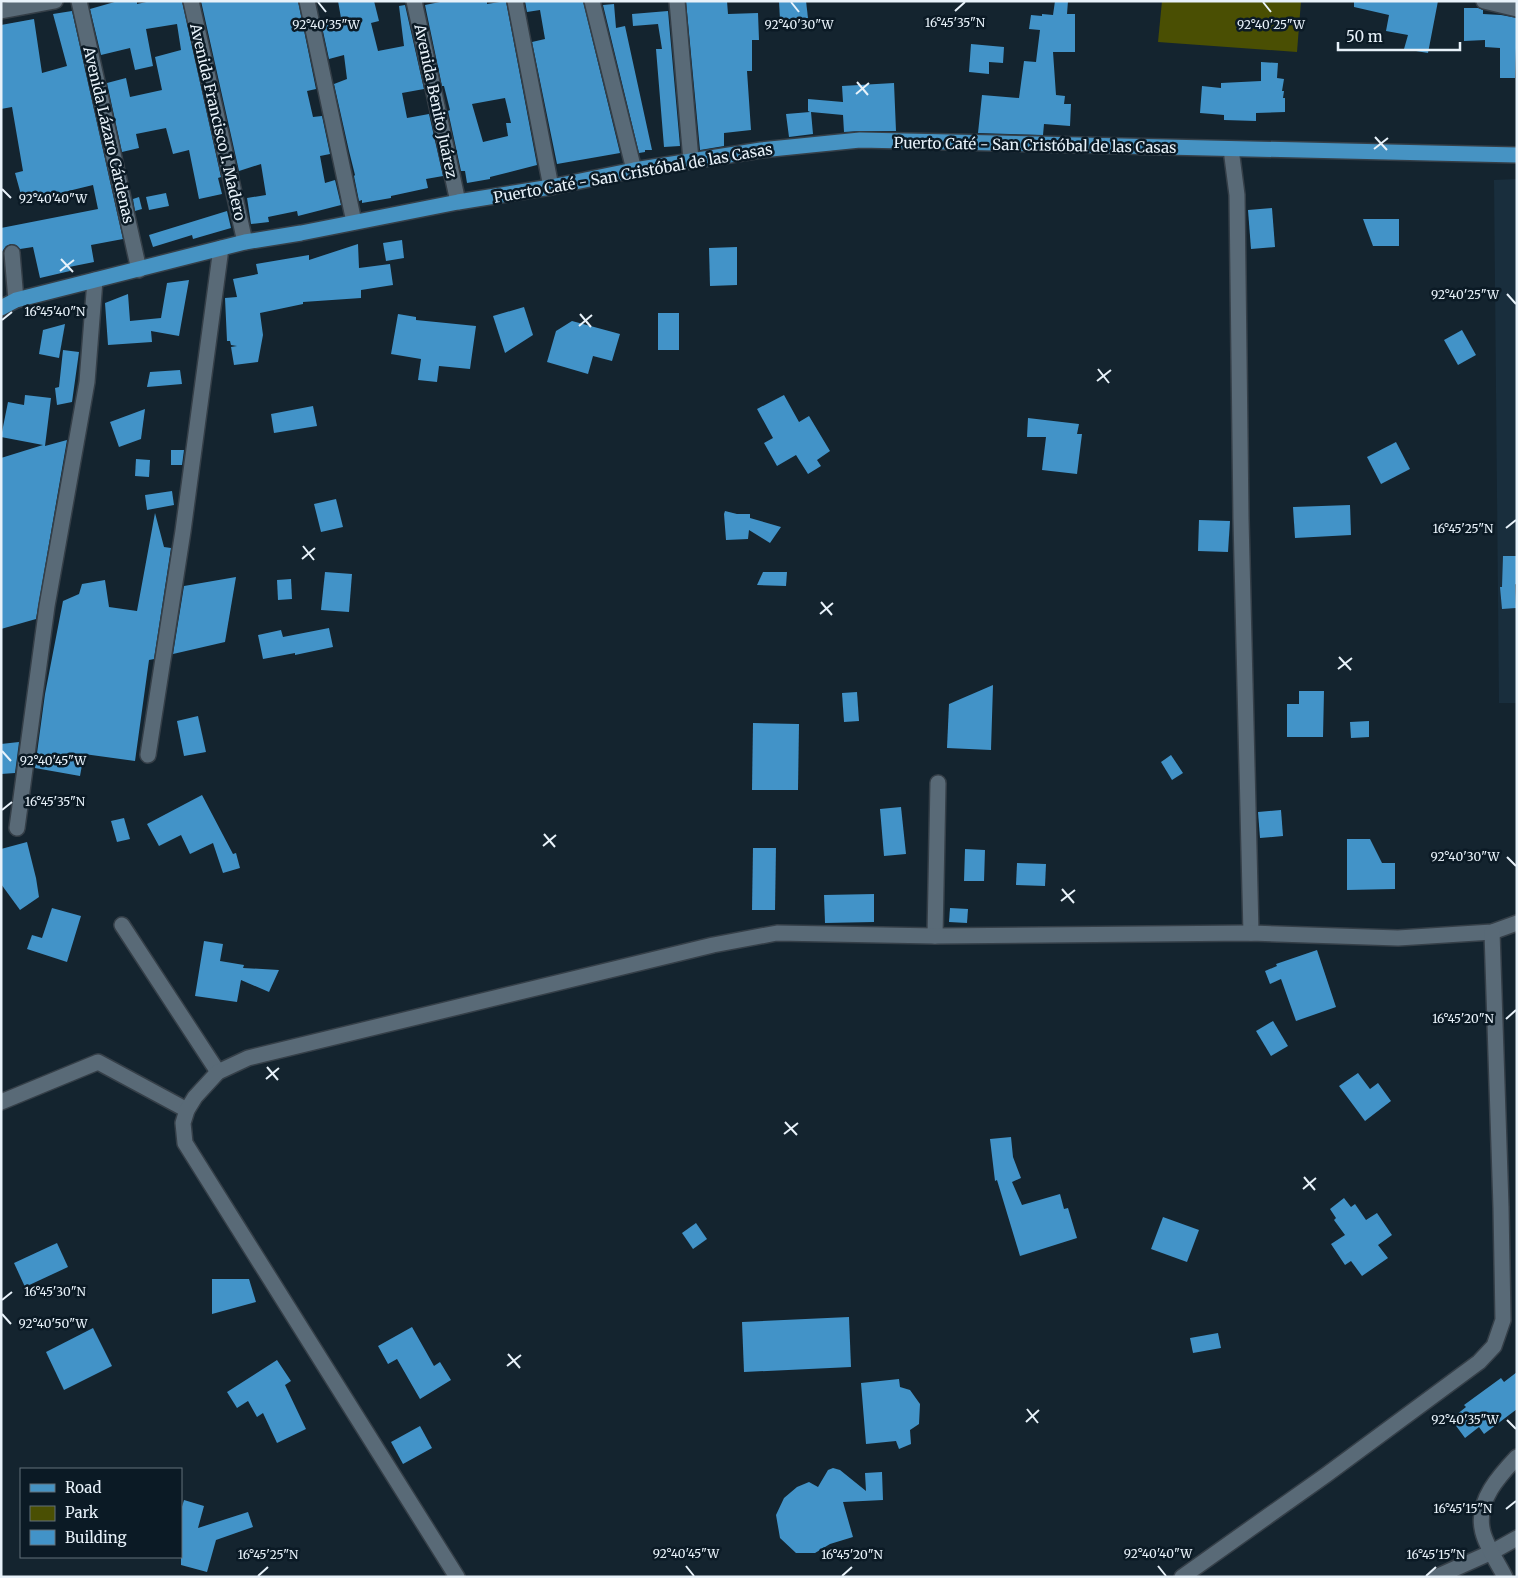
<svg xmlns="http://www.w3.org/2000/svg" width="1518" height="1578" font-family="Merriweather,serif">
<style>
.built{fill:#192e3d}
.green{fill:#4a4f03}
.building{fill:#4293c8;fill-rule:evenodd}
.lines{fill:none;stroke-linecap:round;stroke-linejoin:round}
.minor-casing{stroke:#353f48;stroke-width:18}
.major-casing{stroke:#353f48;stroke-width:18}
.minor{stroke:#596a77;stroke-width:15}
.major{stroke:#4693c3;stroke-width:15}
.ticks{fill:none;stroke:#e8f2fa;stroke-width:2}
.labels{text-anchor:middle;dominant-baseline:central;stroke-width:5;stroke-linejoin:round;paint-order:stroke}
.street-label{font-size:15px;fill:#e8f2fa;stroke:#0b1a25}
.ticks-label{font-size:12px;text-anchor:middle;fill:#e8f2fa;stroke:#0b1a25;stroke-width:5;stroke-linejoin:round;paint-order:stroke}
</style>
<rect width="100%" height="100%" fill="#14242f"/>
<!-- built -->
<polygon class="built" points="1517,179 1517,703 1499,703 1494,180"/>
<!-- green -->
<polygon class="green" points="1162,1 1301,1 1297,52 1158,42"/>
<!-- building -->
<g class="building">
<polygon points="118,1 137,1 137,4 151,1 182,1 221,177 218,178 222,194 199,199 189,150 173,154 166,128 136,134 139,148 122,152 107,83 126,78 130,97 162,90 155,57 181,50 177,24 146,29 153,66 135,70 130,48 101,55 90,9"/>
<polygon points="201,1 298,1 316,89 307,91 313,117 322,116 330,154 320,156 325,183 335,180 341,205 298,216 297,211 268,217 269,222 251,224 247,198 266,195 261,164 239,171"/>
<polygon points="338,1 374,1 379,21 371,23 378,51 404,46 399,6 405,5 424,89 402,93 407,118 429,114 443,176 426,179 428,188 391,196 391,198 362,203 362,200 359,201 354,176 355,175 349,151 334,84 347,79 344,55 329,59 321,22 341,18"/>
<path d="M445,1H487V4L506,1L537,165L490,177V179L467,183L465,171H461L448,111L450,110L444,86H442L425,5ZM505,98L511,123H506L508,136L483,142L472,104Z"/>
<polygon points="525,1 583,1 620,153 557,164 532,42 545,39 540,10 527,12"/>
<polygon points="686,1 727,1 728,14 758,13 759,40 752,40 752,71 747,71 751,130 724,133 724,146 700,150"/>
<polygon points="779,1 806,1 808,18 780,20"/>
<polygon points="1055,1 1068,1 1067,14 1075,14 1075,52 1053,52 1056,95 1065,96 1064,104 1071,104 1070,126 1044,124 1043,135 978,133 982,95 1019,98 1024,61 1036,62 1040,30 1029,29 1031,15 1042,16 1042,14 1053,15"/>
<polygon points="1354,1 1438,1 1428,53 1404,49 1408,35 1386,31 1389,15 1354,7"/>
<polygon points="614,4 616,28 625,26 652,150 645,150 645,152 639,153 603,5"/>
<polygon points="1464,8 1478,8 1483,10 1483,14 1501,15 1517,18 1515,78 1500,78 1500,48 1485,47 1485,40 1464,41"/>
<polygon points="72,11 123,239 91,245 94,262 69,267 70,271 40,278 33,247 20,249 16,245 11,244 6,246 1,253 1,228 98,209 93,185 23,202 15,173 23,171 12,107 1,109 1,25 34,19 42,73 67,66 53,14"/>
<polygon points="668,11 680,146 664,147 656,49 662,49 658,24 633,26 632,14"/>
<polygon points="971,44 1004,47 1003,63 989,62 989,74 969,72"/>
<polygon points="1261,62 1278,63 1277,78 1284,79 1282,91 1284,91 1283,98 1285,98 1285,112 1256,113 1256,121 1224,120 1224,115 1200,113 1202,86 1221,88 1221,83 1261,81"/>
<polygon points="894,83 896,131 860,131 844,132 843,115 811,112 813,134 789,137 786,114 810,112 808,111 808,99 843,102 842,86"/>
<polygon points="166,193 169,206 149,210 146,197"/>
<polygon points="139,197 142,209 135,211 133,199"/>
<polygon points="1272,208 1275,247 1251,249 1248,210"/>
<polygon points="227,211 231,228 193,239 192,235 153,247 149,235"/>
<polygon points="1363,219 1399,219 1399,246 1373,246"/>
<polygon points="402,240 404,258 386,261 383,243"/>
<polygon points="358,244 359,268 390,264 393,285 361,290 361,298 303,302 303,304 260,313 263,335 258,362 234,365 231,347 237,346 231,345 230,341 227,341 225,298 237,297 233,279 258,274 256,264 309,255 309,260"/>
<polygon points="737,247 737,285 710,286 709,248"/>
<polygon points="189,280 179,336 151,331 152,342 108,345 105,303 128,294 130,321 161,318 167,283"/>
<polygon points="524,307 533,335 505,353 493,316"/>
<rect x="658" y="313" width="21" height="37"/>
<polygon points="398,314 416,317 416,320 476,326 470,369 439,366 437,382 418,380 421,359 391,354"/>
<polygon points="572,321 620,334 612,361 593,356 588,374 547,362 556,331"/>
<polygon points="65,324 59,358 39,354 43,330"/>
<polygon points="1462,330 1476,355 1458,365 1444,340"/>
<polygon points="63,350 79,352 72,402 57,405 55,388 59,387"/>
<polygon points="180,370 182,384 147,387 150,372"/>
<polygon points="25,395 51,398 45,446 67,440 36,619 1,629 1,458 43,445 1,437 8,402 24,405"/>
<polygon points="784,395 799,422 809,416 830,451 817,460 821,466 808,474 796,455 777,466 764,443 773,438 757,409"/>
<polygon points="313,406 317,426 274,433 271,414"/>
<polygon points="145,409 141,439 119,447 110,422"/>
<polygon points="1028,418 1079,424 1077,434 1082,434 1077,474 1042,470 1046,437 1027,437"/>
<polygon points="1396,442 1410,469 1381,484 1367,457"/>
<polygon points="171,450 184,450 182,465 171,465"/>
<polygon points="136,459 150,460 149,477 135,476"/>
<polygon points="172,491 174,505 147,510 145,495"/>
<polygon points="336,499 343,527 321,532 314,504"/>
<polygon points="1350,505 1351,535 1295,538 1293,507"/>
<polygon points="725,511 737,514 750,514 750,518 781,527 770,543 749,530 748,539 726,540 724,514"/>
<polygon points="155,513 164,547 171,548 154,659 149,660 135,761 84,754 80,776 35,768 45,694 63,601 79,594 82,584 105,580 109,607 137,611"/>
<polygon points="1199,520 1230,521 1228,552 1198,551"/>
<polygon points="1503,556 1517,556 1517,585 1515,584 1516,608 1502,609 1500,587 1502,587"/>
<polygon points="325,572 352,574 349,612 321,610"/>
<polygon points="763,572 787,572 786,586 757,585"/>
<polygon points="236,577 225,642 173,654 184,586"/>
<polygon points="291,579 292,599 278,600 277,580"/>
<polygon points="329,628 333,647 295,655 295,653 263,659 258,635 281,630 283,637"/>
<polygon points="993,685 991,750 947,748 949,704"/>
<polygon points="1299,691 1324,691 1323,737 1287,737 1287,704 1299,704"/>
<polygon points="857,692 859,721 844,722 842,693"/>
<polygon points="198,716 206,752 184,756 177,721"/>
<polygon points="1369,721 1369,737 1351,738 1350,722"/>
<polygon points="753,723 799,724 798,790 752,790"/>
<polygon points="19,742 15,773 1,774 1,744"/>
<polygon points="1171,755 1183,773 1172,780 1161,762"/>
<polygon points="202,795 233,854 236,853 240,868 223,873 213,843 190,854 181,835 159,846 147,824"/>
<polygon points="901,807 906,854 884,856 880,809"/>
<polygon points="1281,810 1283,836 1260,838 1258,812"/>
<polygon points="124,818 130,839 117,842 111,821"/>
<polygon points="1347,839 1370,839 1382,863 1395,863 1395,889 1347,890"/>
<polygon points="27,842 36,878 39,897 20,910 1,884 1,849"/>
<polygon points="753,848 776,848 775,910 752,910"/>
<polygon points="965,849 985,850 984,881 964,881"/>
<polygon points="1017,863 1046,864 1045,886 1016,885"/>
<polygon points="874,894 874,922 825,923 824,895"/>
<polygon points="52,908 81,916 67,962 27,949 32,935 42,938"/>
<polygon points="950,908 968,909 967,923 949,922"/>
<polygon points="204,941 223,944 220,961 244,965 243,968 279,970 269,992 241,980 237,1002 195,996"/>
<polygon points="1317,950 1336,1007 1296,1021 1281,979 1270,984 1265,971 1277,966 1276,964"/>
<polygon points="1273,1021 1288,1046 1271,1056 1256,1031"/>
<polygon points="1358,1073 1370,1089 1378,1083 1391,1101 1365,1121 1339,1086"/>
<polygon points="1011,1137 1013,1157 1021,1178 1012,1182 1022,1205 1060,1194 1064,1209 1068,1208 1077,1238 1020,1256 997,1180 995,1181 990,1139"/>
<polygon points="1344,1198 1351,1207 1355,1204 1366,1220 1377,1213 1392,1235 1378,1245 1388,1258 1362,1276 1351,1261 1345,1265 1331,1244 1345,1235 1334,1220 1336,1218 1330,1209"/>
<polygon points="1163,1217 1199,1230 1187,1262 1151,1249"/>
<polygon points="696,1223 707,1239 693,1249 682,1233"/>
<polygon points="57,1243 68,1267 25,1287 14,1263"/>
<polygon points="212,1279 249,1279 256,1302 212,1314"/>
<polygon points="849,1317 851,1367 744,1372 742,1322"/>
<polygon points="412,1327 434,1366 440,1362 451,1380 420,1399 397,1359 388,1364 378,1346"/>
<polygon points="93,1328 112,1366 64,1390 46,1352"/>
<polygon points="1218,1333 1221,1348 1193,1353 1190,1338"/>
<polygon points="277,1360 291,1381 285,1385 306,1429 277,1443 263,1413 257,1417 248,1401 237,1408 227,1392"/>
<polygon points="1517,1372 1517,1409 1484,1434 1479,1427 1465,1438 1451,1419 1466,1407 1464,1405 1501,1378 1504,1382"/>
<polygon points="899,1379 900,1387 910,1390 920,1404 919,1424 910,1430 911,1444 899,1449 896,1441 866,1444 861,1383"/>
<polygon points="420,1426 432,1448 403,1464 391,1442"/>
<polygon points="833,1468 840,1470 866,1491 865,1473 882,1472 883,1500 843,1502 853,1537 830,1544 815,1553 796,1553 780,1538 776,1515 784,1498 797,1487 809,1482 818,1487 828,1470"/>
<polygon points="184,1500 204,1506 198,1528 248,1512 253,1527 216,1540 207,1572 181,1565 181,1510"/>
</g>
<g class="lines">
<!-- minor casing -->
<g class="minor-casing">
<g id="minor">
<polyline points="79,1 139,270"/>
<polyline points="191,1 245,242"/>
<polyline points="307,1 354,222"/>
<polyline points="414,1 458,202"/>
<polyline points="515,1 551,187"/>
<polyline points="592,1 634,170"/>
<polyline points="677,1 691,160"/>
<polyline points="1484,1 1517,9"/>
<polyline points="1,11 55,1"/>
<polyline points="1231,149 1237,195 1241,519 1251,933"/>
<polyline points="12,253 16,300"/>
<polyline points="148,755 183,531 221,248"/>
<polyline points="17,828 47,606 87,382 95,280"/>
<polyline points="122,925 218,1072"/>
<polyline points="935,936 938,783"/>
<polyline points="1,1102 98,1062 187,1110"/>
<polyline points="457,1577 185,1143 183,1123 187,1110 195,1097 218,1072 248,1058 713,945 777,933 935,936 1251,933 1398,938 1492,932 1517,923"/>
<polyline points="1182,1577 1326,1475 1479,1362 1494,1346 1503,1320 1501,1207 1492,932"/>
<polyline points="1436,1577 1492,1552 1517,1538"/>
<path d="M1505,1577C1498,1563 1484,1543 1482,1528C1477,1500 1499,1476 1517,1457"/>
</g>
</g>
<!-- major casing -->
<g class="major-casing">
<polyline id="major" points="1,308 16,300 245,242 301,233 458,202 551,187 634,170 761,150 860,140 1517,155"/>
</g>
<!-- minor -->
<use href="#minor" class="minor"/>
<!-- major -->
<use href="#major" class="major"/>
</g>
<!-- ticks -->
<path class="ticks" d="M318,2L326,12M791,2L799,12M1263,2L1271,12M955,11L965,2M857,82L868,95M856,94L869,83M1375,137L1387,150M1374,149L1388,138M2,189L11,198M61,259L73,272M60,271L74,260M1507,294L1516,304M580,314L591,327M2,320L12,312M579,326L592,315M1098,369L1109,383M1097,381L1111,370M1506,528L1516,520M303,546L314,560M302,559L315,548M821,602L832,615M820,614L833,603M1339,657L1351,670M1338,669L1352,658M2,751L11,761M2,810L12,802M544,834L555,847M543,846L556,835M1507,857L1516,866M1062,889L1074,903M1061,901L1075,890M1506,1019L1516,1010M267,1067L278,1080M266,1079L279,1068M785,1122L797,1135M784,1134L798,1123M1304,1177L1315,1190M1303,1189L1316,1178M2,1300L12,1292M2,1314L11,1324M508,1354L520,1368M507,1366L521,1355M1027,1409L1038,1423M1507,1420L1516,1429M1026,1422L1039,1410M1506,1509L1516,1501M686,1566L694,1576M1158,1566L1166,1576M258,1576L268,1567M842,1576L852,1567M1426,1576L1436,1567"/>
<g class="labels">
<!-- street labels -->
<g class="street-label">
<text transform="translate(436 101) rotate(78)">Avenida Benito Juárez</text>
<text transform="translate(218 122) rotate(77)">Avenida Francisco I. Madero</text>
<text transform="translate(109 135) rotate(77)">Avenida Lázaro Cárdenas</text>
<text transform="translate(1035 145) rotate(1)">Puerto Caté - San Cristóbal de las Casas</text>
<text transform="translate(633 173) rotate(-10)">Puerto Caté - San Cristóbal de las Casas</text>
</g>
</g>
<g class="ticks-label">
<text x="955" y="27">16°45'35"N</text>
<text x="326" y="29">92°40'35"W</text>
<text x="799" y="29">92°40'30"W</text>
<text x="1271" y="29">92°40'25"W</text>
<text x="53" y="203">92°40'40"W</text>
<text x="1465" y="299">92°40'25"W</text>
<text x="55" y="316">16°45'40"N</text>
<text x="1463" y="533">16°45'25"N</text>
<text x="53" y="765">92°40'45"W</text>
<text x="55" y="806">16°45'35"N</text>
<text x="1465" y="861">92°40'30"W</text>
<text x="1463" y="1023">16°45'20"N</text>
<text x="55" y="1296">16°45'30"N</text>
<text x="53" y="1328">92°40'50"W</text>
<text x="1465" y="1424">92°40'35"W</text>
<text x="1463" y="1513">16°45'15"N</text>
<text x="686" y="1558">92°40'45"W</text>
<text x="1158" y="1558">92°40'40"W</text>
<text x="268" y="1559">16°45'25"N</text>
<text x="852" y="1559">16°45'20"N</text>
<text x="1436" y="1559">16°45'15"N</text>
</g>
<!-- border -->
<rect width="1518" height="1578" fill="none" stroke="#e8f2fa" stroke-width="5"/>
<!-- legend -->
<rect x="20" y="1468" width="162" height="90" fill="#0b1a25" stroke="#63707a"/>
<rect x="30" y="1484" width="25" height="8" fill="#4693c3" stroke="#63707a"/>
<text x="65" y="1493" font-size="15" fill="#e8f2fa">Road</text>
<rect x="30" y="1506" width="25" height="15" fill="#4a4f03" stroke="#63707a"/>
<text x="65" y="1518" font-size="15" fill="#e8f2fa">Park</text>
<rect x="30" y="1530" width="25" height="15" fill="#4293c8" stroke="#63707a"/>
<text x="65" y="1543" font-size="15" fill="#e8f2fa">Building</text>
<!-- scale -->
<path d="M1338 42v8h122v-8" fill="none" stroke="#e8f2fa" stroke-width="2.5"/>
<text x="1346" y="42" font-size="15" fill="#e8f2fa" stroke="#0b1a25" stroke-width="4" paint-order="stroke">50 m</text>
</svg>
